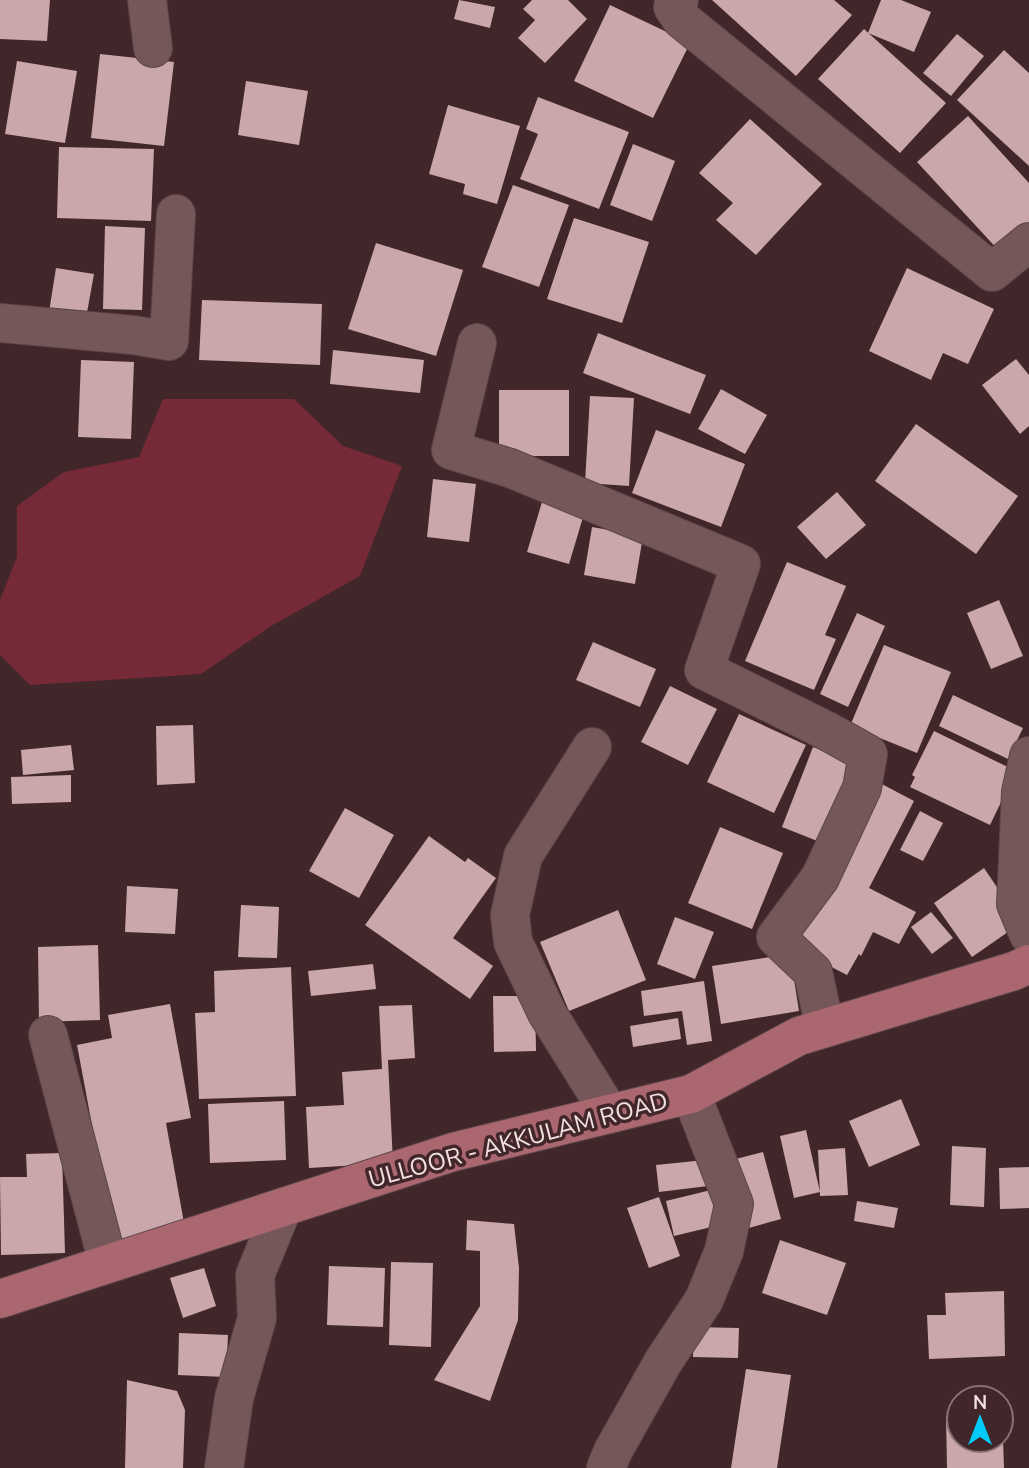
<svg xmlns="http://www.w3.org/2000/svg" width="1029" height="1468" font-family="'Nunito Sans',sans-serif">
<style>
.green{fill:#762a38}
.building{fill:#c9a7aa}
.lines{fill:none;stroke-linecap:round;stroke-linejoin:round}
.minor-casing{stroke:#5c4549;stroke-width:40}
.major-casing{stroke:#5c4549;stroke-width:40}
.minor{stroke:#75575a;stroke-width:38}
.major{stroke:#aa6770;stroke-width:38}
.labels{text-anchor:middle;dominant-baseline:central;stroke-width:7;stroke-linejoin:round;paint-order:stroke}
.street-label{font-size:24px;fill:#f2e0e1;stroke:#42272a}
</style>
<rect width="100%" height="100%" fill="#42272a"/>
<!-- green -->
<polygon class="green" points="163,399 294,399 343,446 402,466 360,576 271,626 201,674 30,685 0,655 0,600 17,557 17,506 64,472 139,457"/>
<!-- building -->
<g class="building">
<polygon points="0,0 50,0 47,41 0,39"/>
<polygon points="459,0 495,7 490,28 454,19"/>
<polygon points="532,0 568,0 587,19 545,63 518,38 535,20 523,9"/>
<polygon points="712,0 834,0 852,15 796,76"/>
<polygon points="881,0 901,0 931,12 914,52 868,33"/>
<polygon points="610,5 690,43 653,118 574,81"/>
<polygon points="864,29 946,103 900,153 818,79"/>
<polygon points="957,34 984,56 951,96 923,73"/>
<polygon points="1004,50 1029,73 1029,166 957,100"/>
<polygon points="100,54 174,62 164,146 91,138"/>
<polygon points="17,61 77,71 65,143 5,134"/>
<polygon points="246,81 308,91 299,145 238,135"/>
<polygon points="538,97 629,132 599,209 520,179 538,134 526,129"/>
<polygon points="448,105 520,126 497,204 463,194 465,184 429,174"/>
<polygon points="968,116 1029,183 1029,227 1001,253 917,162"/>
<polygon points="750,119 822,184 756,255 716,220 733,203 699,173"/>
<polygon points="633,144 675,161 652,221 610,205"/>
<polygon points="59,147 154,149 151,221 57,218"/>
<polygon points="513,185 569,205 539,287 482,267"/>
<polygon points="574,218 649,242 622,323 547,299"/>
<polygon points="105,226 145,228 142,310 103,309"/>
<polygon points="376,243 463,270 436,356 348,329"/>
<polygon points="56,268 94,274 86,318 49,312"/>
<polygon points="907,268 994,309 968,364 943,353 931,380 869,351"/>
<polygon points="202,300 322,304 320,365 199,360"/>
<polygon points="598,333 706,375 690,414 583,373"/>
<polygon points="333,350 424,360 420,393 330,384"/>
<polygon points="1016,359 1029,375 1029,426 1020,434 982,385"/>
<polygon points="81,360 134,362 131,439 78,437"/>
<polygon points="721,389 767,415 745,454 698,429"/>
<rect x="499" y="390" width="70" height="66"/>
<polygon points="590,396 634,398 629,486 585,483"/>
<polygon points="916,424 1018,496 976,554 875,481"/>
<polygon points="656,430 745,464 721,527 632,493"/>
<polygon points="433,479 476,484 469,542 427,537"/>
<polygon points="837,492 866,525 826,559 797,527"/>
<polygon points="542,502 584,514 569,564 527,552"/>
<polygon points="592,527 643,536 635,584 584,575"/>
<polygon points="787,562 846,586 825,635 836,639 814,690 745,661"/>
<polygon points="999,600 1023,656 991,669 967,613"/>
<polygon points="857,613 885,626 848,707 820,694"/>
<polygon points="593,642 656,669 640,707 576,680"/>
<polygon points="884,645 951,672 917,753 850,726"/>
<polygon points="670,686 717,709 688,765 641,742"/>
<polygon points="953,695 1023,728 1008,759 939,726"/>
<polygon points="739,714 806,745 774,813 707,782"/>
<polygon points="193,725 195,783 157,785 156,726"/>
<polygon points="934,731 1016,771 990,825 910,787 915,777 912,775"/>
<polygon points="71,745 74,770 23,775 21,750"/>
<polygon points="813,747 861,765 830,846 782,827"/>
<polygon points="71,775 71,802 12,804 11,777"/>
<polygon points="878,782 914,801 869,888 916,912 899,944 873,932 861,956 859,954 847,975 791,946"/>
<polygon points="345,808 394,835 359,898 309,871"/>
<polygon points="920,811 943,823 923,861 900,850"/>
<polygon points="720,827 783,853 752,929 688,903"/>
<polygon points="429,836 465,862 468,858 496,878 453,938 493,966 470,999 365,925"/>
<polygon points="984,868 1021,923 972,957 934,903"/>
<polygon points="127,886 178,889 175,934 125,932"/>
<polygon points="241,905 279,907 277,958 238,957"/>
<polygon points="618,910 646,980 569,1011 540,942"/>
<polygon points="931,912 953,938 932,954 911,927"/>
<polygon points="675,917 714,932 695,979 657,964"/>
<polygon points="98,945 100,1020 39,1022 38,947"/>
<polygon points="790,954 799,1011 721,1024 712,966"/>
<polygon points="373,964 376,989 311,996 308,971"/>
<polygon points="291,967 296,1096 199,1099 195,1013 215,1012 214,971"/>
<polygon points="704,981 712,1041 687,1045 682,1011 644,1016 641,991"/>
<polygon points="493,996 535,996 536,1051 494,1052"/>
<polygon points="170,1004 191,1118 166,1123 186,1234 115,1248 77,1045 112,1038 108,1015"/>
<polygon points="412,1005 415,1058 388,1060 393,1163 309,1168 306,1107 344,1105 342,1072 382,1069 379,1006"/>
<polygon points="678,1018 681,1039 633,1047 630,1026"/>
<polygon points="901,1099 920,1145 869,1167 849,1121"/>
<polygon points="284,1101 286,1160 210,1163 208,1104"/>
<polygon points="806,1130 820,1192 794,1198 780,1136"/>
<polygon points="952,1146 986,1148 984,1207 950,1205"/>
<polygon points="845,1148 848,1195 820,1196 818,1150"/>
<polygon points="763,1152 781,1219 745,1229 728,1161"/>
<polygon points="62,1153 65,1253 1,1255 0,1177 27,1177 26,1154"/>
<polygon points="705,1160 708,1186 659,1192 656,1165"/>
<polygon points="1029,1167 1029,1208 1000,1209 999,1168"/>
<polygon points="719,1188 728,1223 674,1236 666,1201"/>
<polygon points="659,1197 680,1256 649,1268 627,1208"/>
<polygon points="857,1201 898,1208 894,1228 854,1221"/>
<polygon points="467,1220 514,1224 519,1268 518,1320 490,1401 434,1380 480,1306 480,1251 466,1250"/>
<polygon points="780,1240 846,1263 827,1315 762,1293"/>
<polygon points="391,1262 433,1263 431,1347 389,1345"/>
<polygon points="329,1266 385,1268 383,1327 327,1325"/>
<polygon points="204,1268 216,1306 183,1318 170,1278"/>
<polygon points="1004,1291 1005,1356 929,1359 927,1315 946,1315 945,1293"/>
<polygon points="694,1327 739,1328 738,1358 693,1357"/>
<polygon points="179,1333 228,1335 226,1377 178,1375"/>
<polygon points="746,1369 791,1375 777,1468 731,1468"/>
<polygon points="127,1380 177,1391 185,1410 183,1468 125,1468"/>
<polygon points="946,1416 959,1416 959,1440 1003,1440 1004,1468 947,1468"/>
</g>
<g class="lines">
<!-- minor casing -->
<g class="minor-casing">
<g id="minor">
<polyline points="147,0 153,48"/>
<polyline points="679,0 673,7 681,19 992,272 1029,242"/>
<polyline points="0,323 133,335 169,341 176,214"/>
<polyline points="477,343 451,450 510,468 741,564 704,670 827,731 868,754 862,788 820,878 776,937 813,972 825,1028"/>
<polyline points="592,747 523,856 510,915 513,942 547,1013 610,1114"/>
<polyline points="1029,756 1021,792 1016,904 1029,935"/>
<polyline points="48,1035 108,1263"/>
<polyline points="224,1468 234,1398 257,1318 255,1275 283,1207"/>
<polyline points="606,1468 613,1451 663,1362 704,1300 724,1251 734,1204 691,1094"/>
</g>
</g>
<!-- major casing -->
<g class="major-casing">
<polyline id="major" points="0,1299 453,1152 691,1094 799,1036 1014,971 1029,964"/>
</g>
<!-- minor -->
<use href="#minor" class="minor"/>
<!-- major -->
<use href="#major" class="major"/>
</g>
<g class="labels">
<!-- street labels -->
<g class="street-label">
<text transform="translate(518 1140) rotate(-15)">ULLOOR - AKKULAM ROAD</text>
</g>
</g>
<!-- north arrow -->
<g transform="translate(980 1419)"><circle r="33" fill="#42272a" stroke="#887173" stroke-width="2"/>
<path d="M0-5L12 26L0 18L-12 26Z" fill="#02cbf9"/>
<text y="-10" font-size="19" font-weight="bold" text-anchor="middle" fill="#f2e0e1">N</text>
</g>
</svg>
